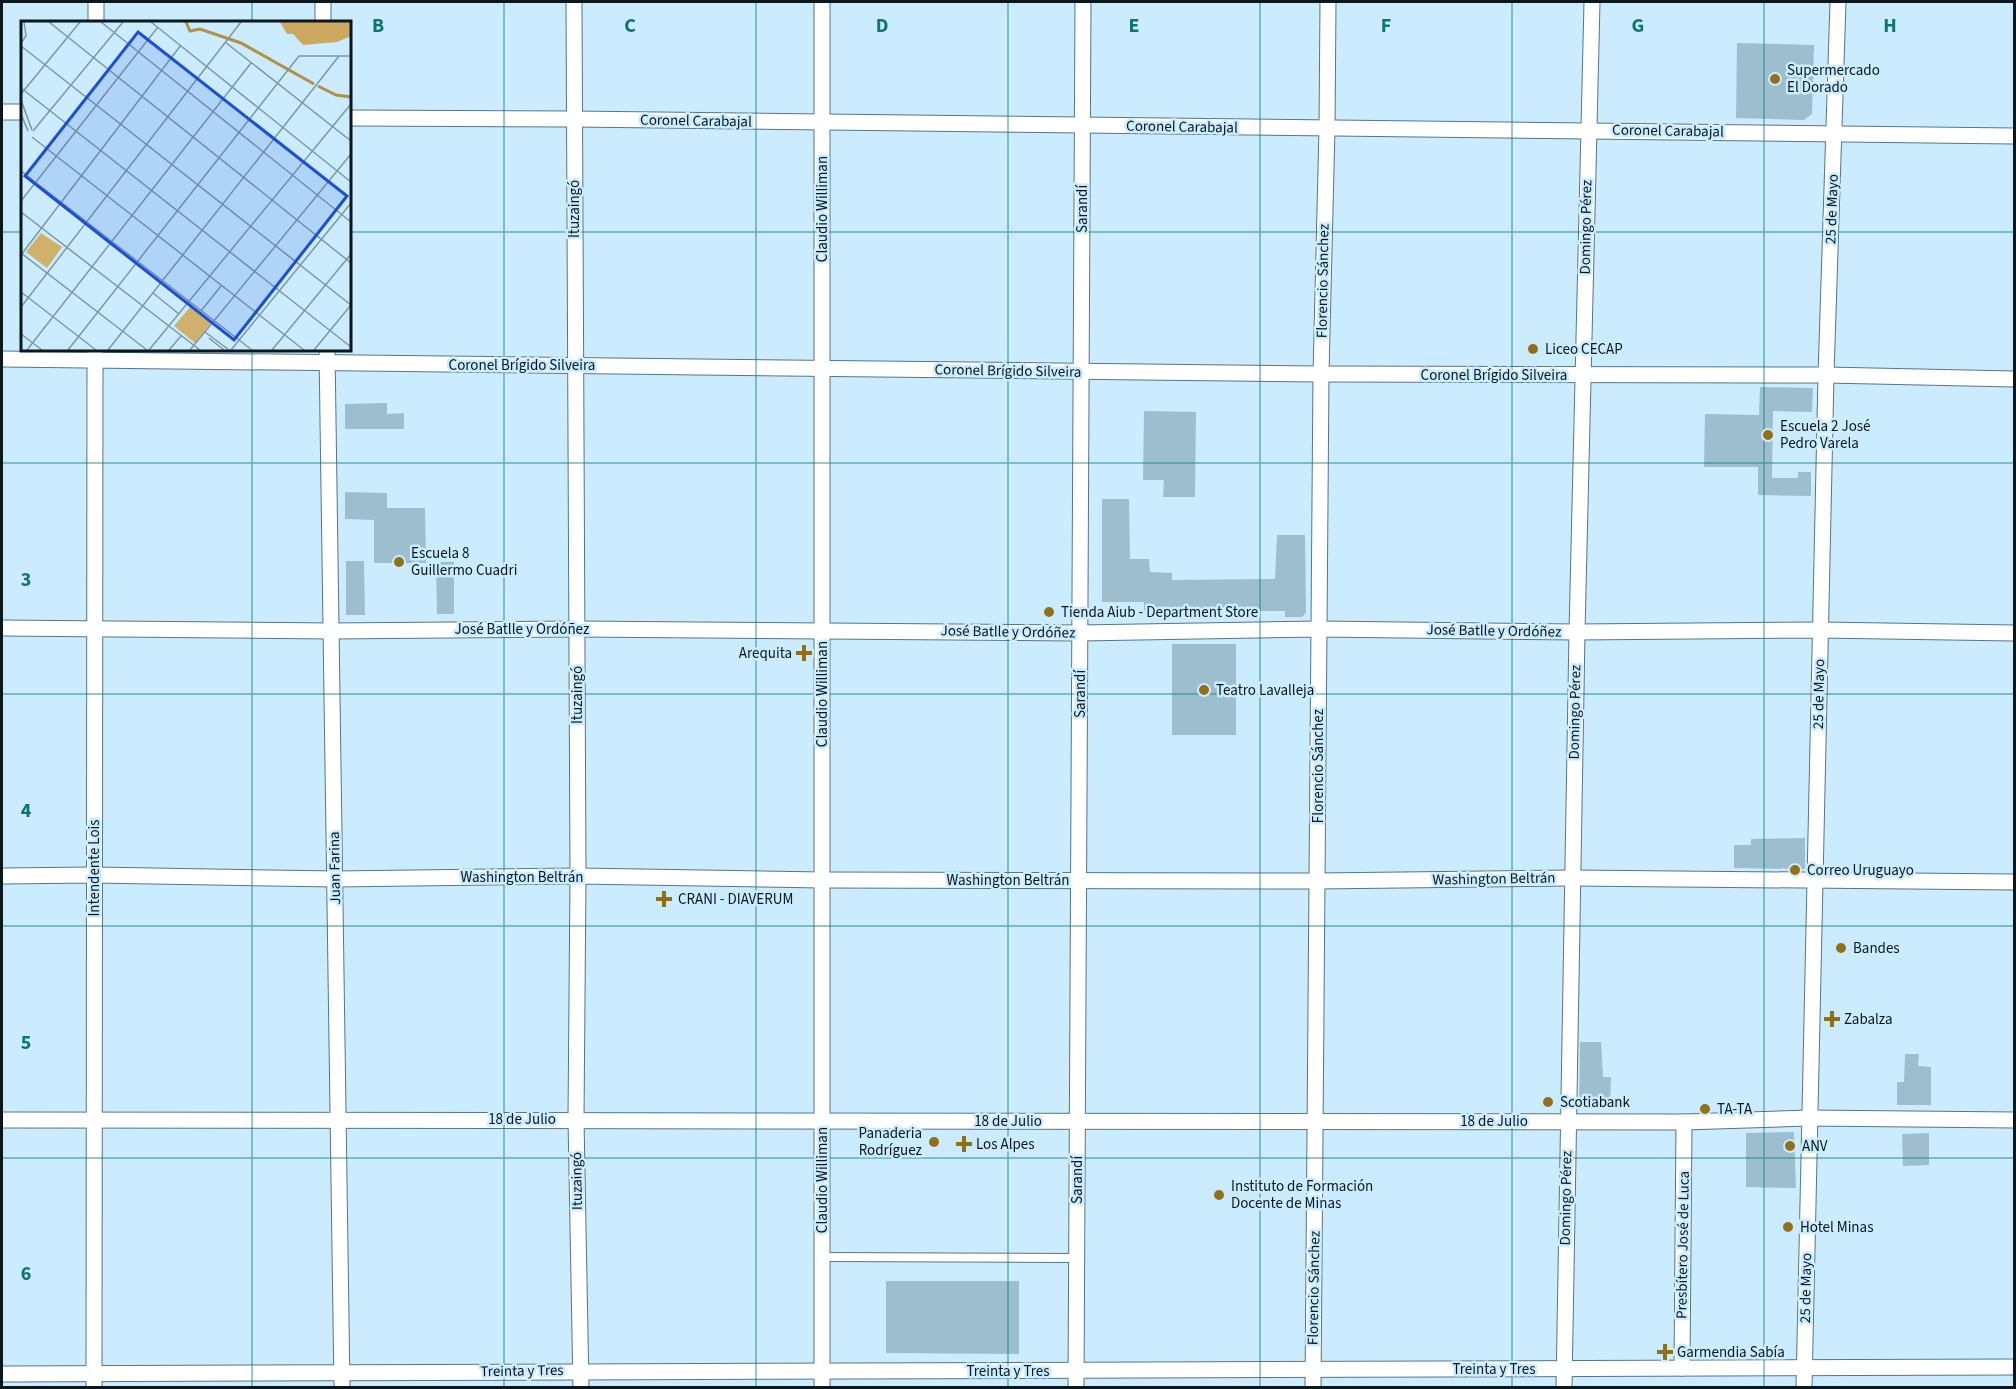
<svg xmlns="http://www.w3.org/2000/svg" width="2016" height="1389" font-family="'Source Sans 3',sans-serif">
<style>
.building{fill:#9dbecf}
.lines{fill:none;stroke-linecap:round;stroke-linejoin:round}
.lane-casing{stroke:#567585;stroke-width:10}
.street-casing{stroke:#567585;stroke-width:17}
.lane{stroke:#fff;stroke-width:8}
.street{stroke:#fff;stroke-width:15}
.grid{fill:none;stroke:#0f766e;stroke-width:1.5;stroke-opacity:0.55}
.poi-dot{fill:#937018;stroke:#caecfe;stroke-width:2}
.labels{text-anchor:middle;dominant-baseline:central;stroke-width:5;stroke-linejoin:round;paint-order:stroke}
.poi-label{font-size:15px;fill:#0a171d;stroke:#caecfe;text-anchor:start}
.street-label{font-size:15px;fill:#0a171d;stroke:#caecfe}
.inset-river{fill:none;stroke:#b39046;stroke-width:3}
.inset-road{fill:none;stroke:#7d97a4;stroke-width:1.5}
.view{fill:#1d4ed8;fill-opacity:0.15;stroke:#1d4ed8;stroke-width:3}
.inset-edge{fill:none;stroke:#0a171d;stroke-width:3}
.grid-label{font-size:20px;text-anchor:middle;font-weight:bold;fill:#0f766e;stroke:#caecfe;stroke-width:5;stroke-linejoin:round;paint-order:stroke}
</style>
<rect width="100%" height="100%" fill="#caecfe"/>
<!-- building -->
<g class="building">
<polygon points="1737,43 1814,45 1812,114 1804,120 1736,118"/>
<polygon points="1760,387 1813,388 1812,412 1773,411 1772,478 1798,478 1798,472 1811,472 1811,496 1758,495 1758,467 1704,467 1705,414 1759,415"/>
<polygon points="387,403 387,414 404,413 404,429 345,429 345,404"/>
<polygon points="1144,411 1196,412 1195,497 1163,497 1164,480 1143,480"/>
<polygon points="345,492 387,493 387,508 425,508 426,563 374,563 374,520 345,519"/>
<polygon points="1102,499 1129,499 1130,559 1149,559 1150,572 1172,573 1172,580 1275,579 1277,535 1305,535 1306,613 1302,617 1285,617 1285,611 1144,611 1144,602 1102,602"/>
<polygon points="346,561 364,561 365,615 346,615"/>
<polygon points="436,562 454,562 454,614 437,614"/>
<rect x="1172" y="644" width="64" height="91"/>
<polygon points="1805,838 1805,869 1734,868 1734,845 1751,845 1751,839"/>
<polygon points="1580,1042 1601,1042 1603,1077 1611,1077 1610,1108 1579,1108"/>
<polygon points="1905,1054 1919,1054 1918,1066 1931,1067 1931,1105 1897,1105 1897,1082 1904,1082"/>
<polygon points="1794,1132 1796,1188 1746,1187 1746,1133"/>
<polygon points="1929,1133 1929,1165 1903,1166 1902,1134"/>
<polygon points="886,1281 1019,1281 1019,1354 886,1353"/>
</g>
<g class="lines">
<!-- lane casing -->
<g class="lane-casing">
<polyline id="lane" points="822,1257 1077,1258"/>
</g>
<!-- street casing -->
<g class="street-casing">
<g id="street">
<polyline points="323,2 323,22"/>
<polyline points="574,2 578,876 576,1119 581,1388"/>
<polyline points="822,2 822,1388"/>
<polyline points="96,22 96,2"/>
<polyline points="2,112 22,112"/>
<polyline points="350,118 574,119 2014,136"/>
<polyline points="327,350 342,1388"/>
<polyline points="2,359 1321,374 1826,375 2014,379"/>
<polyline points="2,628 331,631 577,629 1080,633 1319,629 1577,632 1821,630 2014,633"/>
<polyline points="2,876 94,875 335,879 578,876 822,880 1318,881 1572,878 2014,882"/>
<polyline points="2,1120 1684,1122 1808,1118 2014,1120"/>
<polyline points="1682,1368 1684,1122"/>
<polyline points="2,1374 2014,1367"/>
<polyline points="94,1388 95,350"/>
<polyline points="1076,1388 1083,2"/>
<polyline points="1313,1388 1321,374 1327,128 1328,2"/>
<polyline points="1564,1388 1577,632 1592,2"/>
<polyline points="1804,1388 1826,375 1838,2"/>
</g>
</g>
<!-- lane -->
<use href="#lane" class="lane"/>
<!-- street -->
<use href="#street" class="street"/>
</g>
<!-- grid -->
<path class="grid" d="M252,2V22M504,2V1388M756,2V1388M1008,2V1388M1260,2V1388M1512,2V1388M1764,2V1388M2,232H22M350,232H2014M252,350V1388M2,463H2014M2,694H2014M2,926H2014M2,1158H2014"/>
<!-- markers -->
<g class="poi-dot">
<circle cx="1775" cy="79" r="6"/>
<circle cx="1533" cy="349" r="6"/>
<circle cx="1768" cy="435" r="6"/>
<circle cx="399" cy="562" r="6"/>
<circle cx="1049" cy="612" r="6"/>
<path d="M801 644h6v6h6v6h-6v6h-6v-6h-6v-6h6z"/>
<circle cx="1204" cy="690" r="6"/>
<circle cx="1795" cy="870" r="6"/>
<path d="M661 890h6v6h6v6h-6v6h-6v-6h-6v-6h6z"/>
<circle cx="1841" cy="948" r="6"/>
<path d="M1829 1010h6v6h6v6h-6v6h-6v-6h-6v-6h6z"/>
<circle cx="1548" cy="1102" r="6"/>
<circle cx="1705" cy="1109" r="6"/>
<circle cx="934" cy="1142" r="6"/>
<path d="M961 1135h6v6h6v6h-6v6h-6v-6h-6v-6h6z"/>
<circle cx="1790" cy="1146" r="6"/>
<circle cx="1219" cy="1195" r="6"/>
<circle cx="1788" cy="1227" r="6"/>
<path d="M1662 1343h6v6h6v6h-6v6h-6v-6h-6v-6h6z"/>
</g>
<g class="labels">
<!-- poi labels -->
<g class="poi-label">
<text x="1787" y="70">Supermercado<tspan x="1787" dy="17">El Dorado</tspan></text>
<text x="1545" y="349">Liceo CECAP</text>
<text x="1780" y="426">Escuela 2 José<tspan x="1780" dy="17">Pedro Varela</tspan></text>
<text x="411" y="553">Escuela 8<tspan x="411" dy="17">Guillermo Cuadri</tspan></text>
<text x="1061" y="612">Tienda Aiub - Department Store</text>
<text x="792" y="653" text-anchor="end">Arequita</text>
<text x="1216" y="690">Teatro Lavalleja</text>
<text x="1807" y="870">Correo Uruguayo</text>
<text x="678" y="899">CRANI - DIAVERUM</text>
<text x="1853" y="948">Bandes</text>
<text x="1844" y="1019">Zabalza</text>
<text x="1560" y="1102">Scotiabank</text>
<text x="1717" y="1109">TA-TA</text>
<text x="922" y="1133" text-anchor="end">Panaderia<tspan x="922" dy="17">Rodríguez</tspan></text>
<text x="976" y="1144">Los Alpes</text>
<text x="1802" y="1146">ANV</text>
<text x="1231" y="1186">Instituto de Formación<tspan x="1231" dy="17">Docente de Minas</tspan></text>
<text x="1800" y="1227">Hotel Minas</text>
<text x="1677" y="1352">Garmendia Sabía</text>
</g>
<!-- street labels -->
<g class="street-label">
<text transform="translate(696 121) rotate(1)">Coronel Carabajal</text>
<text transform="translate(1182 127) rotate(1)">Coronel Carabajal</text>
<text transform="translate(1668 131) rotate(1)">Coronel Carabajal</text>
<text transform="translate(574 209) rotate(-90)">Ituzaingó</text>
<text transform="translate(822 209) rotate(-90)">Claudio Williman</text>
<text transform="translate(1082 209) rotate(-90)">Sarandí</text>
<text transform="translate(1832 209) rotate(-88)">25 de Mayo</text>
<text transform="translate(1586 227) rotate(-89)">Domingo Pérez</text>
<text transform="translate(1323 281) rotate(-89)">Florencio Sánchez</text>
<text x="522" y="365">Coronel Brígido Silveira</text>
<text transform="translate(1008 371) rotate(1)">Coronel Brígido Silveira</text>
<text x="1494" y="375">Coronel Brígido Silveira</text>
<text x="522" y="629">José Batlle y Ordóñez</text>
<text transform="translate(1494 631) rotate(1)">José Batlle y Ordóñez</text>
<text transform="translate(1008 632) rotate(1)">José Batlle y Ordóñez</text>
<text transform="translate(822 694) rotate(-90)">Claudio Williman</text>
<text transform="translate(1080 694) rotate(-90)">Sarandí</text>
<text transform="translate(1819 694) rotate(-89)">25 de Mayo</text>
<text transform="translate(577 695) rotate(-90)">Ituzaingó</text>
<text transform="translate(1575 712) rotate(-89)">Domingo Pérez</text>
<text transform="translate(1318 766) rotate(-90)">Florencio Sánchez</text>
<text transform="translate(94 868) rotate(-90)">Intendente Lois</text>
<text transform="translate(335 868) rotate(-91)">Juan Farina</text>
<text x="522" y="877">Washington Beltrán</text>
<text transform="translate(1494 879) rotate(-1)">Washington Beltrán</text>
<text x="1008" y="880">Washington Beltrán</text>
<text x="522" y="1119">18 de Julio</text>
<text x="1008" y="1121">18 de Julio</text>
<text x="1494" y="1121">18 de Julio</text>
<text transform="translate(822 1180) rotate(-90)">Claudio Williman</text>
<text transform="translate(1077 1180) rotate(-90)">Sarandí</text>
<text transform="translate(577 1181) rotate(-91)">Ituzaingó</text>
<text transform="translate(1566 1198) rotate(-89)">Domingo Pérez</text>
<text transform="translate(1683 1245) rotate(-89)">Presbítero José de Luca</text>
<text transform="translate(1314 1288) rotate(-89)">Florencio Sánchez</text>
<text transform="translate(1806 1288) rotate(-89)">25 de Mayo</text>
<text x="1494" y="1369">Treinta y Tres</text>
<text transform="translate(522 1371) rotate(-1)">Treinta y Tres</text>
<text x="1008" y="1371">Treinta y Tres</text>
</g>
</g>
<!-- overview -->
<g transform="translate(21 21)">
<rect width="330" height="330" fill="#caecfe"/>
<path d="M20,212L41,226L26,247L5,231ZM170,285L190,302L174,322L153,305Z" fill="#d0b06b"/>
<path d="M259,1H330V15L316,21L282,24L272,13H266Z" fill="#cca95e"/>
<path class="inset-river" d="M165,1L169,10L179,8L220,22L293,63M297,65L315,74L330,76"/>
<path class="inset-road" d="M28,1L330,242M80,1L330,201M130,1L330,161M204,21L330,120M0,22L5,15L3,1M0,25L330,284M0,67L330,326M0,73L59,1M0,79L11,109M0,93L7,110M12,110L102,1M11,116L283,329M0,150L231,329M0,180L137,6M0,191L179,329M0,232L126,329M0,234L160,24M0,271L75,329M132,272L158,293M0,286L220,1M180,290L200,265M184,311L208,329M0,313L21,329M188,317L203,329M6,329L230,42M47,329L278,35H330M87,329L318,35M128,329L330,83M148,329L160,315M169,329L330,133M210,329L330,182M251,329L330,233M293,329L330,284"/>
<path class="view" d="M117,11L326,175L213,319L4,155Z"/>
<rect width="330" height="330" class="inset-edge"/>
</g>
<g class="grid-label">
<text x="378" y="32">B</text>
<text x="630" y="32">C</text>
<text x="882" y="32">D</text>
<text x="1134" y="32">E</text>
<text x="1386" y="32">F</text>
<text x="1638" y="32">G</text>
<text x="1890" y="32">H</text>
<text x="26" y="586">3</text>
<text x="26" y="817">4</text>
<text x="26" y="1049">5</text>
<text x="26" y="1280">6</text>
</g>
<!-- border -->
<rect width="2016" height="1389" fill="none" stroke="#0a171d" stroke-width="6"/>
</svg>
